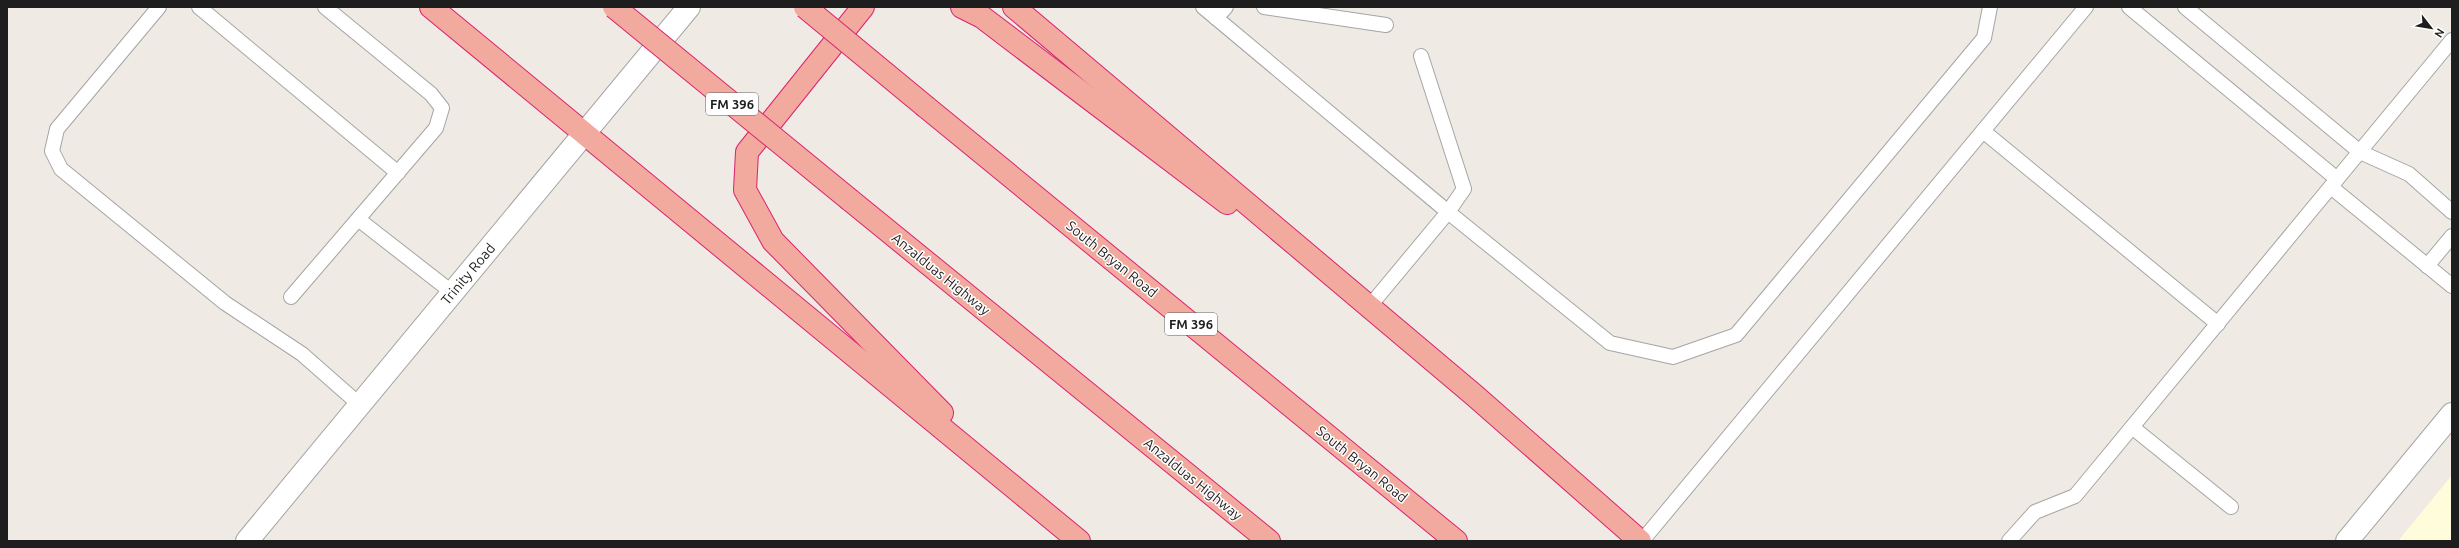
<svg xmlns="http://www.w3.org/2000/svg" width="2459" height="548" font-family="Ubuntu,sans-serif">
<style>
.education{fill:#fffcdc}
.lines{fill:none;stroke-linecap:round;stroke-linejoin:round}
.service-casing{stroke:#a5a5a5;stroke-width:16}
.minor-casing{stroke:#a5a5a5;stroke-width:24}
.trunk-casing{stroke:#db2270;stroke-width:24}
.service{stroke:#fff;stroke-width:14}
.minor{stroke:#fff;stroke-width:22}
.trunk{stroke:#f2aa9f;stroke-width:22}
.trunk-bridge-casing{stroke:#db2270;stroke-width:24;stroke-linecap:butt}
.trunk-bridge{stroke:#f2aa9f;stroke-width:22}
.labels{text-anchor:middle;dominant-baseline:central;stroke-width:3;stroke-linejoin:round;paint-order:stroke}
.shield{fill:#fff;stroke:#626262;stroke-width:1}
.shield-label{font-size:13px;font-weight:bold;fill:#1e1e1e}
.street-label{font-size:14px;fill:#1e1e1e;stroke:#fff}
</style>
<rect width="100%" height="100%" fill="#efeae3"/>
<!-- education -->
<polygon class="education" points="2452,475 2452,541 2398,541"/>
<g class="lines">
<!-- service casing -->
<g class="service-casing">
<g id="service">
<polyline points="159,7 57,129 52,151 61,169 225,303 302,354 360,405"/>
<polyline points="199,7 398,173"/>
<polyline points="325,7 431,94 442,108 436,128 358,219"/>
<polyline points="1203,7 1448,212 1369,307"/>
<polyline points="1264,7 1386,25"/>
<polyline points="2129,7 2337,179"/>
<polyline points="2185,7 2360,152 2409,174 2452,212"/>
<polyline points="1216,18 1226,7"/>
<polyline points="1421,56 1464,189 1448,212 1610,343 1673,357 1736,335 1984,38 1990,7"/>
<polyline points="1983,131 2218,324"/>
<polyline points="2331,187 2452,286"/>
<polyline points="2427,266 2452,236"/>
<polyline points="291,297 358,219 453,293"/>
<polyline points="2132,427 2231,507"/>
<polyline points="1642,541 2086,7"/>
<polyline points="2009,541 2035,512 2075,496 2452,40"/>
</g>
</g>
<!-- minor casing -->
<g class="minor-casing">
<g id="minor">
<polyline points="247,541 689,7"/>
<polyline points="2347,541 2452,414"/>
</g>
</g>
<!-- trunk casing -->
<g class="trunk-casing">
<g id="trunk">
<polyline points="431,7 1079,541"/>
<polyline points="863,7 747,152 745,190 773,241 942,413"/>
<polyline points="962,7 982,17 1227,203"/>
<polyline points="1014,7 1474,395 1640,541"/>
<polyline points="926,107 1456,541"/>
<polyline points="850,200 1269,541"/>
</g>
</g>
<!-- service -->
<use href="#service" class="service"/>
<!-- minor -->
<use href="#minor" class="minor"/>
<!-- trunk -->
<use href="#trunk" class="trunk"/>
<!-- trunk-bridge casing -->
<g class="trunk-bridge-casing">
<g id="trunk-bridge">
<polyline points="614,7 850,200"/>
<polyline points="805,7 926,107"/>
</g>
</g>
<!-- trunk-bridge -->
<use href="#trunk-bridge" class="trunk-bridge"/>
</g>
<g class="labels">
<!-- shield labels -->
<g class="shield">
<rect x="706" y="93" width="52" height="22" rx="3"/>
<rect x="1165" y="313" width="52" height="22" rx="3"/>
</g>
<g class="shield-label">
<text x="732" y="104">FM 396</text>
<text x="1191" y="324">FM 396</text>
</g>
<!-- street labels -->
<g class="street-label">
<text transform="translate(1112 259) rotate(39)">South Bryan Road</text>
<text transform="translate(468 274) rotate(-50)">Trinity Road</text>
<text transform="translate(941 274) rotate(39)">Anzalduas Highway</text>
<text transform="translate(1362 464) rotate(39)">South Bryan Road</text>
<text transform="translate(1193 479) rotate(39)">Anzalduas Highway</text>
</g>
</g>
<!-- border -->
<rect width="2459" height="548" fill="none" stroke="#1e1e1e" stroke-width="16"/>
<!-- north arrow -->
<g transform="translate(2431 28) rotate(121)" stroke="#ffffff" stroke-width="3" paint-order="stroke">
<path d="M0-3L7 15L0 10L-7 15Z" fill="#1e1e1e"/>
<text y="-6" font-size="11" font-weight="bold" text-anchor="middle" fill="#1e1e1e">N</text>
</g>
</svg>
